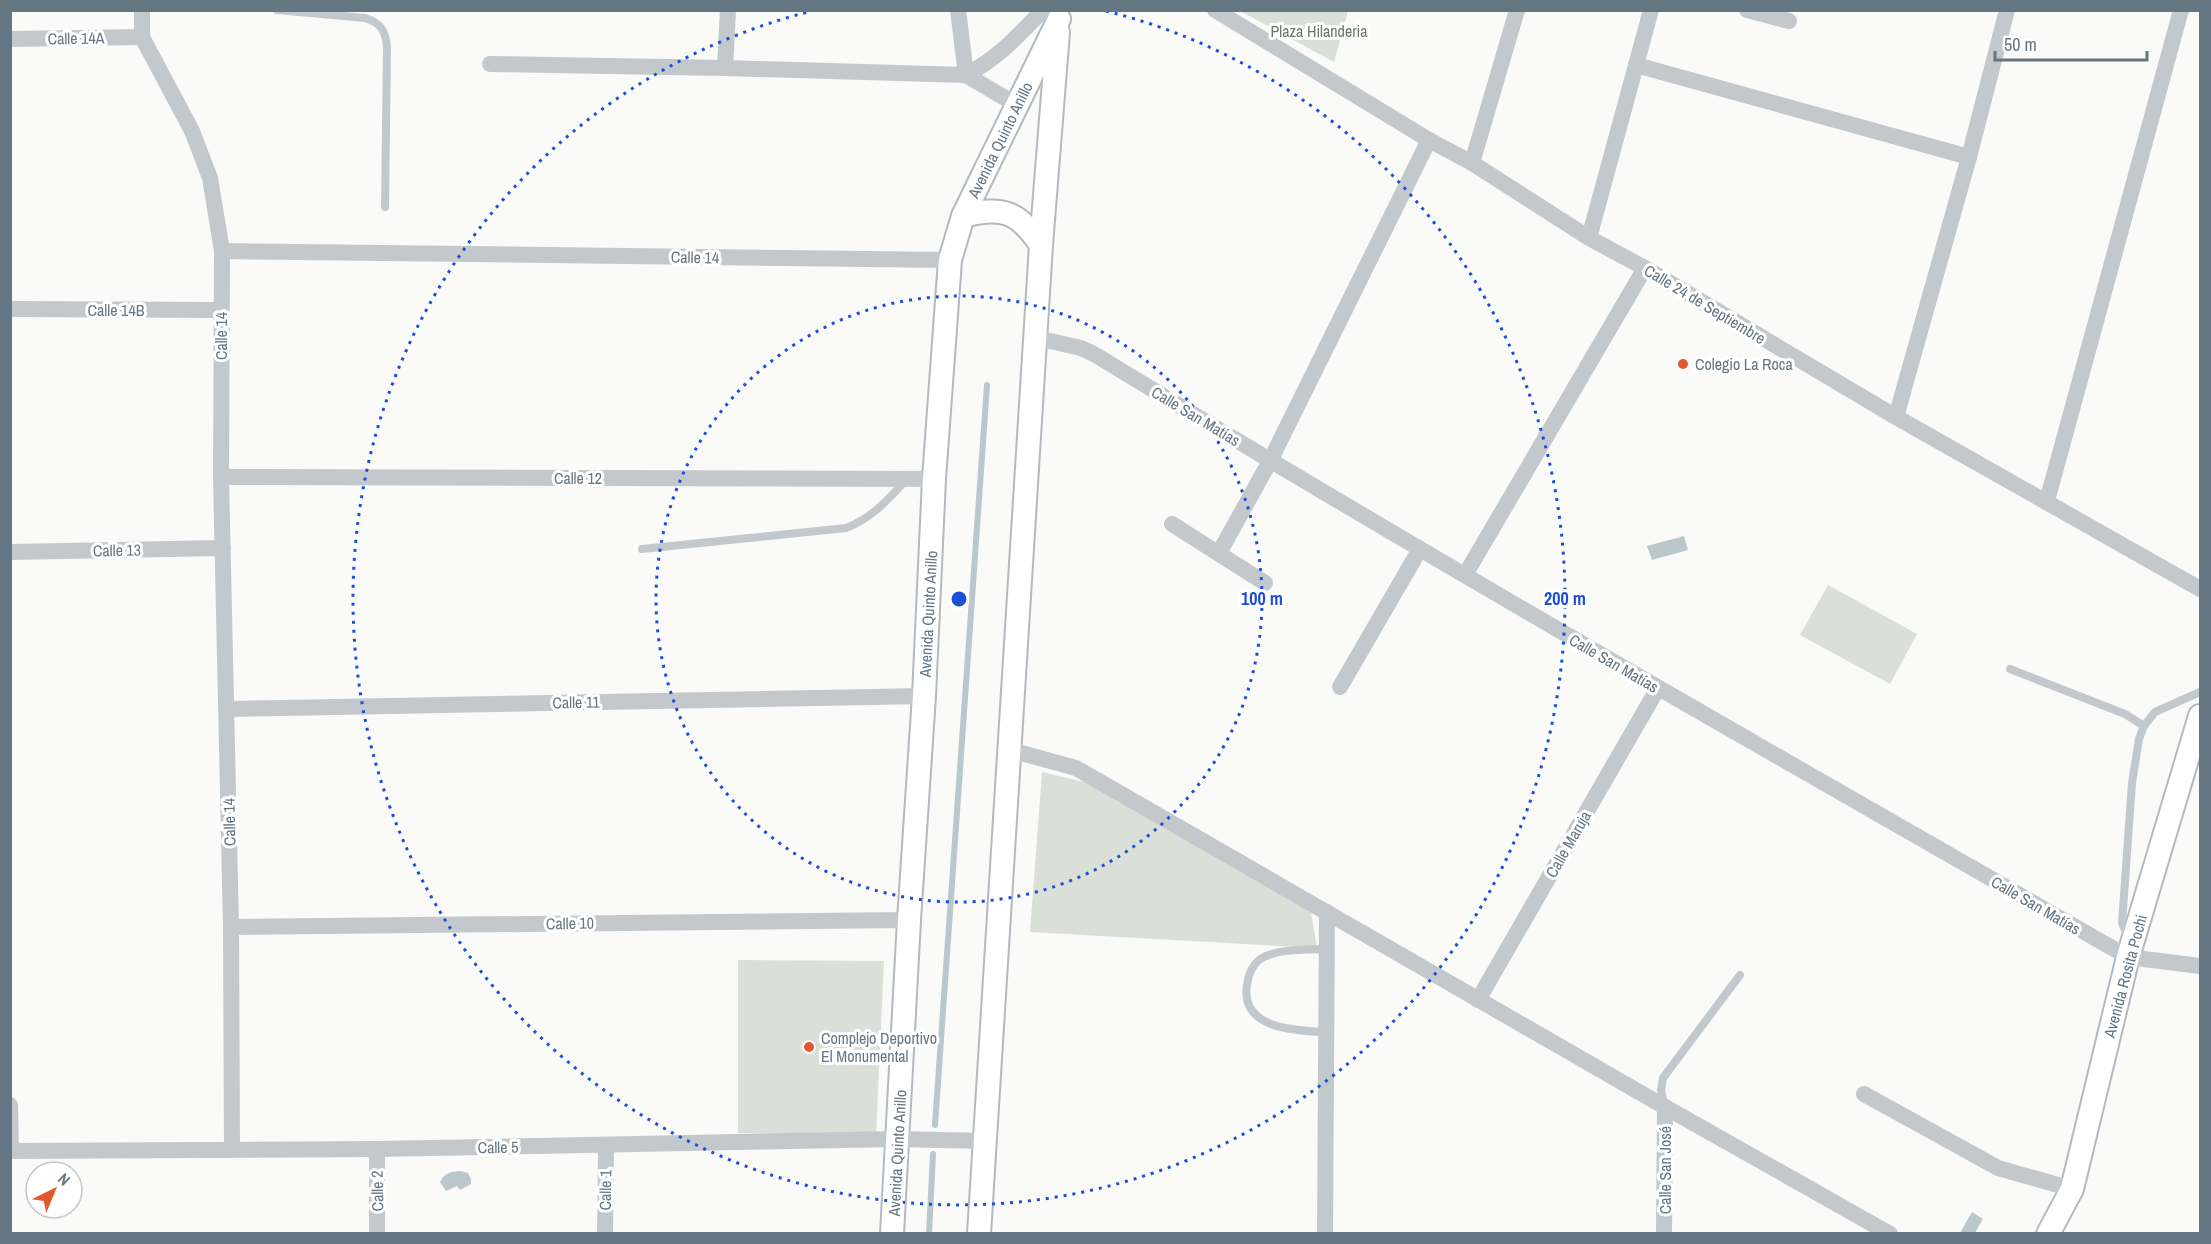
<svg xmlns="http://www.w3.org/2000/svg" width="2211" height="1244" font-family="'Archivo Narrow',sans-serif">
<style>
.green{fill:#dadfd7}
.water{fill:#bbc7cb}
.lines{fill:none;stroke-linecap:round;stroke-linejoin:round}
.stream{stroke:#bbc7cb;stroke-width:6}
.secondary-casing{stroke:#b3babf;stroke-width:26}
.lane{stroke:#c3c8cc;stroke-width:8}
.street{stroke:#c3c8cc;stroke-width:16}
.secondary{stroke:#fff;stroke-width:22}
.ring{fill:none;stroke:#1d4ed8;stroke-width:3;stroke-dasharray:3 6}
.poi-dot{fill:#e4572e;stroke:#fff;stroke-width:2}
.labels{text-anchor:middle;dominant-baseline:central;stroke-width:6;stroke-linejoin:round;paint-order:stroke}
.park-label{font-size:16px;fill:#687a64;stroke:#fff}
.street-label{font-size:16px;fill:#657683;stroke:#fff}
.poi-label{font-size:16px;fill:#657683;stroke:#fff;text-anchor:start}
.centre{fill:#1d4ed8;stroke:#fff;stroke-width:3}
.ring-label{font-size:18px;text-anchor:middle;font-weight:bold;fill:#1d4ed8;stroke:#fff;stroke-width:6;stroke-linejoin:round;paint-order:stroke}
</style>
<rect width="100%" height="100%" fill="#fafaf8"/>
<!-- green -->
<g class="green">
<polygon points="1240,11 1348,10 1348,11 1334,62"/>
<polygon points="1828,585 1917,634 1890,684 1800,635"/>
<polygon points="1042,772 1096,785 1311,912 1317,948 1030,932"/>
<polygon points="738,960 884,961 876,1136 738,1133"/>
</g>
<!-- water -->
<g class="water">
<polygon points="1684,536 1688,550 1652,560 1647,546"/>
<path d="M461,1171L468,1173L471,1179V1184L460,1190L457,1186L446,1191L440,1182C445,1172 450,1172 461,1171Z"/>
<polygon points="1972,1212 1983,1219 1975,1233 1960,1233"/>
</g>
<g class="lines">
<!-- stream -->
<g class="stream">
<polyline points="935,1125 987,385"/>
<polyline points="929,1234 933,1154"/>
</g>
<!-- secondary casing -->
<g class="secondary-casing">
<g id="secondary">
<path d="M963,216C1002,206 1018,211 1041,245"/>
<polyline points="892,1234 909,920 924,696 934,479 950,260 963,216 1059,19"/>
<polyline points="979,1234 1041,245 1058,32"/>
<polyline points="2048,1234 2072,1189 2128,957 2200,716"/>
</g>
</g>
<!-- lane -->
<g class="lane">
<path d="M277,10L365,18C381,23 386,31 387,48L385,207"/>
<path d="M642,549L846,528C872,518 888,500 906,480"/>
<polyline points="2010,669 2125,714 2144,726"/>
<polyline points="2128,937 2122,923 2132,783 2139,739 2144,726 2155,712 2200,692"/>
<path d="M1326,1032C1296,1031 1240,1029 1247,985C1248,976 1252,966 1259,960C1275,948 1308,950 1327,949"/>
<polyline points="1664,1104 1661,1090 1663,1078 1740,975"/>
</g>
<!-- street -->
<g class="street">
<polyline points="142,10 142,37 192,131 210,178 222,251 221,477 231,927 232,1148"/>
<polyline points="958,10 966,75 1017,105"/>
<polyline points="1215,10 1429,140 1472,163 1589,238 1645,268 1896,417 2200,589"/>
<polyline points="1747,10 1789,21"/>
<polyline points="10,39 142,37"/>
<path d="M490,64L725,68L966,75C997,59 1019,35 1043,10"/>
<polyline points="1636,65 1969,157"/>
<polyline points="725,68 728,10"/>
<polyline points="1472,163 1517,10"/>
<polyline points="1589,238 1651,10"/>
<polyline points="222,251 950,260"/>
<polyline points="10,309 221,310"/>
<path d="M1037,338L1081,348L1094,354C1435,562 1782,759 2128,957L2200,966"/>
<polyline points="1896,417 1969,157 2007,10"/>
<polyline points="221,477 934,479"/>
<polyline points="2047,501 2181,10"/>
<polyline points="1172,524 1265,583"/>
<polyline points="10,552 223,548"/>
<polyline points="1219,553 1270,461 1429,140"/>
<polyline points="1465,575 1645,268"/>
<polyline points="1340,687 1420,549"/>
<polyline points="227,709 924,696"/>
<polyline points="1010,750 1076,768 1665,1107 1890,1234"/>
<polyline points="231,927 909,920"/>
<polyline points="1478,1000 1658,688"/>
<polyline points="1864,1094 1998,1168 2072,1189"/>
<polyline points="10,1105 11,1151"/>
<polyline points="377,1149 377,1234"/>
<polyline points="10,1151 377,1149 898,1139 985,1141"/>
<polyline points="605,1234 606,1146"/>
<polyline points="1325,1234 1327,912"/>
<polyline points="1664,1234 1665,1107"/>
</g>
<!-- secondary -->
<use href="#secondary" class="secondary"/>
</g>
<!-- distance rings -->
<g class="ring">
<circle cx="959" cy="599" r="303"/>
<path d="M1106 11A606 606 0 1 1 812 11"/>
</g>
<!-- markers -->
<g class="poi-dot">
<circle cx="1683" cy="364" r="6"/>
<circle cx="809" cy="1047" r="6"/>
</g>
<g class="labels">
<!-- park labels -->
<g class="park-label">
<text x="1319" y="31">Plaza Hilanderia</text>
</g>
<!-- street labels -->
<g class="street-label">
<text transform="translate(76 38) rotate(-1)">Calle 14A</text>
<text transform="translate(1000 140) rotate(-64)">Avenida Quinto Anillo</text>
<text transform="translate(695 257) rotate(1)">Calle 14</text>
<text transform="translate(1705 304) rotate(31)">Calle 24 de Septiembre</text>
<text x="116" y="310">Calle 14B</text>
<text transform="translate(221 336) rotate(-90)">Calle 14</text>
<text transform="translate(1196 416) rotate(31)">Calle San Matías</text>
<text x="578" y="478">Calle 12</text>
<text transform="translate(117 550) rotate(-1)">Calle 13</text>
<text transform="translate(928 614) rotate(-87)">Avenida Quinto Anillo</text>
<text transform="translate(1614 663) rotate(30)">Calle San Matías</text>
<text transform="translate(576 702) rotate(-1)">Calle 11</text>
<text transform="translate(229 822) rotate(-91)">Calle 14</text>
<text transform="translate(1568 844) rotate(-60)">Calle Maruja</text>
<text transform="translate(2036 905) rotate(30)">Calle San Matías</text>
<text transform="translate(570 923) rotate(-1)">Calle 10</text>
<text transform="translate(2125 976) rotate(-75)">Avenida Rosita Pochi</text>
<text transform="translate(498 1147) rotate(-1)">Calle 5</text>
<text transform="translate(897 1153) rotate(-87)">Avenida Quinto Anillo</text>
<text transform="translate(1665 1170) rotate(-90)">Calle San José</text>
<text transform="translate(605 1190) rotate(-89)">Calle 1</text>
<text transform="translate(377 1191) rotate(-91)">Calle 2</text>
</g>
<!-- poi labels -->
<g class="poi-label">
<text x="1695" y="364">Colegio La Roca</text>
<text x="821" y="1038">Complejo Deportivo<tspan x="821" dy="18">El Monumental</tspan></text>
</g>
</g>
<circle cx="959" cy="599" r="9" class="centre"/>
<g class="ring-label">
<text x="1262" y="605">100 m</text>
<text x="1565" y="605">200 m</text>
</g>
<!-- border -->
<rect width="2211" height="1244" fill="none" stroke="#657683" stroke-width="24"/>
<!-- north arrow -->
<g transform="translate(54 1190) rotate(43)"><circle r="28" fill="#ffffff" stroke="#c1c8cd" stroke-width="1.5"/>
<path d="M0-4.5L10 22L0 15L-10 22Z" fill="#e4572e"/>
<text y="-9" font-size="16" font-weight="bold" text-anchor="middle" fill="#657683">N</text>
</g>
<!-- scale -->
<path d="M1995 51v9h152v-9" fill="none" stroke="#657683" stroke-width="3"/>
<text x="2004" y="51" font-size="18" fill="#657683" stroke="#ffffff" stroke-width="4.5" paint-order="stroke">50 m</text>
</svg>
